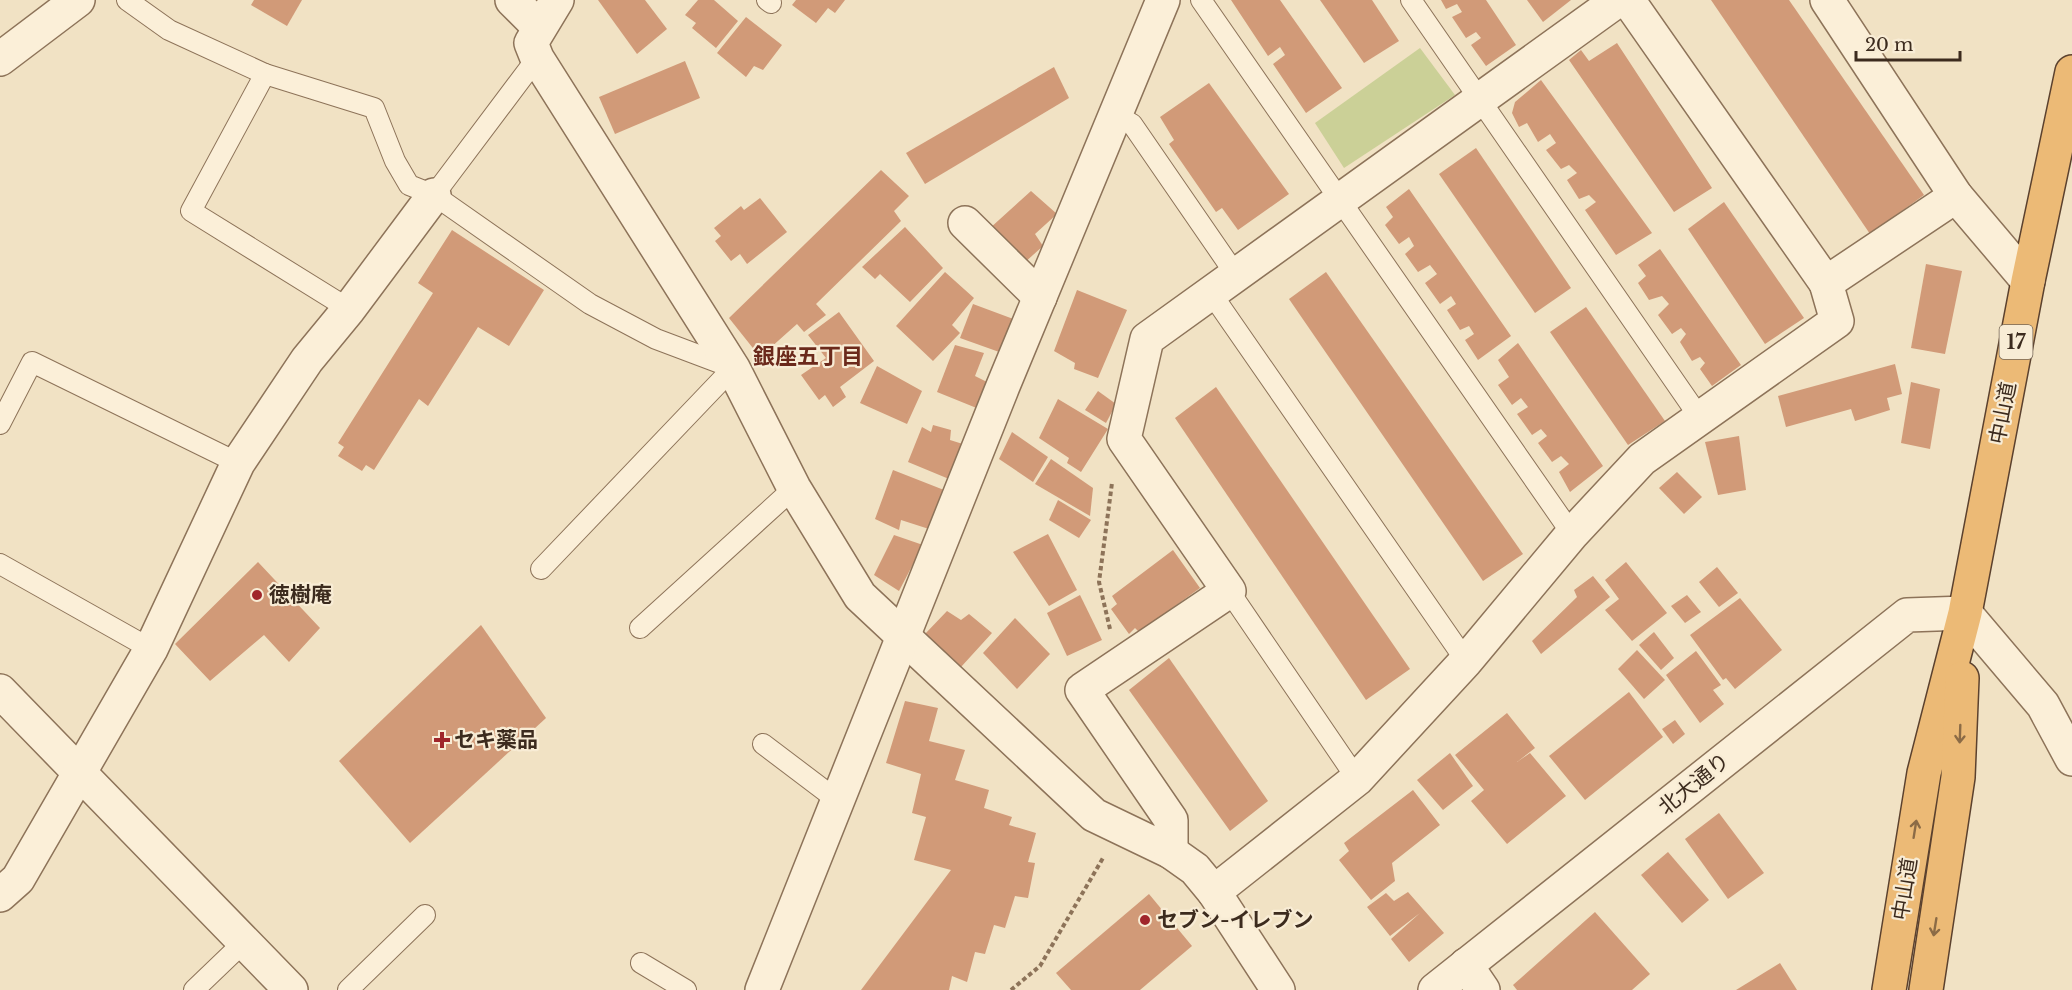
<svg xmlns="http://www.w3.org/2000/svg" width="2072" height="990" font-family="'Libre Baskerville','Noto Sans JP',serif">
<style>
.green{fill:#cbd097}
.building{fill:#d19a78}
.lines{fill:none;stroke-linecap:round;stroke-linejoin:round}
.service-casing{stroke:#8d7359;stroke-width:22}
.minor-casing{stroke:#8d7359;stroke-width:36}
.tertiary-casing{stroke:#8d7359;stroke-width:36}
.trunk-casing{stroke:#5b412e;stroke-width:36}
.path{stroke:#8d7359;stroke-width:4;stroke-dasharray:4.5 3;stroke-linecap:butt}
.service{stroke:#fbefd8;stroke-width:20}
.minor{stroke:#fbefd8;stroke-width:33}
.tertiary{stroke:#fbefd8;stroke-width:33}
.trunk{stroke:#ecba76;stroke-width:33}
.oneway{stroke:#8b6b46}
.poi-dot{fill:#a0262b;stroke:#f8ecd5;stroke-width:2}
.labels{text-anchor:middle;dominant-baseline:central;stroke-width:4.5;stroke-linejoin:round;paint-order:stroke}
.shield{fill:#f8ecd5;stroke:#746555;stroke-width:1.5}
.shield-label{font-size:20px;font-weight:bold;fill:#3c2b1e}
.street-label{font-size:21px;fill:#3c2b1e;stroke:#f8ecd5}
.poi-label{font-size:21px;font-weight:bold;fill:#3c2b1e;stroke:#f8ecd5;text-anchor:start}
.neighbourhood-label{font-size:22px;font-weight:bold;fill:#6b291b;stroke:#f8ecd5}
</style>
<rect width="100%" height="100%" fill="#f1e2c4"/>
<!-- green -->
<polygon class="green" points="1420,48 1455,95 1344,168 1315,123"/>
<!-- building -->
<g class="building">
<polygon points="254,0 302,0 287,26 251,5"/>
<polygon points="598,0 645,0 667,29 637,54"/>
<polygon points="698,0 714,0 738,21 716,48 692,28 696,23 685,15"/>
<polygon points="796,0 845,0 835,13 828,8 816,23 792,5"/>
<polygon points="1231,0 1280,0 1342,88 1306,113 1273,64 1285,55 1280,47 1268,56"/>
<polygon points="1320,0 1372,0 1399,41 1364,63"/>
<polygon points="1441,0 1486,0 1516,45 1486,66 1471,45 1481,38 1476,32 1466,38 1452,17 1462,12 1457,4 1446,9"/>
<polygon points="1527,0 1571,0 1543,22"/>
<polygon points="1711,0 1789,0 1924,195 1870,234"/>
<polygon points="746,17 782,45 763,70 754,66 746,77 717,53"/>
<polygon points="1617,43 1712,188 1674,212 1569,60 1581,50 1589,61"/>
<polygon points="685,61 700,98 615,134 599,97"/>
<polygon points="1054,67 1069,98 925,184 906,153"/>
<polygon points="1541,80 1652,233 1616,255 1585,210 1596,202 1589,195 1579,199 1567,180 1577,173 1569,165 1561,169 1546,150 1556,143 1550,134 1538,142 1527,123 1519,127 1512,113 1515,102"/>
<polygon points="1209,83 1289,194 1238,230 1222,208 1216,212 1169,144 1174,140 1160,117"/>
<polygon points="1476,148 1571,288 1535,313 1439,174"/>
<polygon points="881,170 909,196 894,211 901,221 816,304 826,315 804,332 797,324 760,357 729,318"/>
<polygon points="1409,189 1511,336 1478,360 1465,340 1474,334 1469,326 1460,330 1447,310 1456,304 1451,296 1440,304 1425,283 1437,274 1430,265 1418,272 1405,254 1414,246 1409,237 1399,244 1385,225 1393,217 1386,207"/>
<polygon points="1031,191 1057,214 1035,234 1043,246 1023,264 989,229"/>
<polygon points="760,198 787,232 747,264 740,254 731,261 715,241 721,236 714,228 741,206 744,210"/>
<polygon points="1724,202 1804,318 1765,344 1688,229"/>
<polygon points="905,227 943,268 910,302 880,274 875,279 862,267"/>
<polygon points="452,230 544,290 509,346 478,327 428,406 419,399 374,470 366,465 362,471 338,456 344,447 338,443 433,293 418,283"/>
<polygon points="1660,249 1741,365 1712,386 1700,369 1705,363 1700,357 1692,361 1680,342 1686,334 1681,328 1672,334 1658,315 1669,304 1662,296 1649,300 1638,283 1646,276 1638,265"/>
<polygon points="1926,264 1962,271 1945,354 1911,348"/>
<polygon points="945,272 974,298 952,325 960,333 933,361 896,326"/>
<polygon points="1326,272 1523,554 1483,581 1289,299"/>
<polygon points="1077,290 1127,310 1098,378 1074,369 1075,363 1054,351"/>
<polygon points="973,304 1016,320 1002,353 960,338"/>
<polygon points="1586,307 1665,421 1628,445 1550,332"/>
<polygon points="839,312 874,361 840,387 846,397 833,407 825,395 819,400 801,375 826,358 808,335"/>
<polygon points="1518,343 1603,466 1570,492 1559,472 1569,464 1561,456 1552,462 1538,443 1547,436 1541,429 1532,435 1517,414 1528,407 1521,398 1512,405 1498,385 1509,377 1498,360"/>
<polygon points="955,345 984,353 975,376 991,384 979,409 937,392"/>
<polygon points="1895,364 1902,394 1887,398 1890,410 1855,421 1851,409 1786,427 1778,396"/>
<polygon points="877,366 922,391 907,424 860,403"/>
<polygon points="1911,382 1940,389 1930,449 1901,443"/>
<polygon points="1216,387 1410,669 1366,700 1175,418"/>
<polygon points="1098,391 1116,404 1106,423 1085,410"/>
<polygon points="1058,399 1108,429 1081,472 1067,463 1069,458 1039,438"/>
<polygon points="933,425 951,430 950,440 966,445 949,479 908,462 922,427 931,432"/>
<polygon points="1012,432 1048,457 1033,482 999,459"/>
<polygon points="1739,436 1746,490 1718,495 1705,442"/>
<polygon points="1051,459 1093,488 1090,516 1035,484"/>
<polygon points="893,470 944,490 929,529 901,520 899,530 875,519"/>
<polygon points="1677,472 1702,497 1684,514 1659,488"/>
<polygon points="1058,500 1091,520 1079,538 1049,520"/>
<polygon points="1048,534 1077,590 1049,606 1013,552"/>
<polygon points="894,535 923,545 899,591 874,575"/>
<polygon points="1173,550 1200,588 1139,632 1135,628 1129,634 1111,609 1117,604 1112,596"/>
<polygon points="258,562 320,628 289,662 264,635 210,681 175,644"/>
<polygon points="1626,562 1667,613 1632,641 1605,610 1619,599 1605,580"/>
<polygon points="1717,567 1738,593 1719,607 1699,582"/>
<polygon points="1593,576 1610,597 1541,654 1532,641 1577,597 1574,590"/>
<polygon points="1080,595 1102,640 1067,656 1047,613"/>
<polygon points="1687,595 1701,612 1685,623 1671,606"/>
<polygon points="1740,598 1782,650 1735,689 1726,678 1723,680 1690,635"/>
<polygon points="947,611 961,620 969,614 992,633 961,667 925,634"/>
<polygon points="1015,618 1050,654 1017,689 983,653"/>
<polygon points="481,625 546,718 410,843 339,761"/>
<polygon points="1654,632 1674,658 1661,670 1639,645"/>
<polygon points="1637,650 1665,680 1644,699 1618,669"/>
<polygon points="1696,651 1721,685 1713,690 1724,704 1700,723 1666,675"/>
<polygon points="1169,658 1268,801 1230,831 1129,690"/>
<polygon points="1629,692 1663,737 1585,800 1549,756"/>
<polygon points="905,701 938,708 929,741 965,750 955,780 989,790 984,808 1012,817 1009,825 1036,833 1028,862 1035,863 1028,898 1015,896 1005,928 994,925 985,954 975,952 967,982 952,976 949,990 861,990 951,870 914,860 926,817 912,813 921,774 886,763"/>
<polygon points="1507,713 1535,748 1517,762 1530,753 1566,796 1507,844 1471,801 1484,790 1455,755"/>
<polygon points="1675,720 1685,734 1673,744 1662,729"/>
<polygon points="1450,753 1473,786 1443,810 1417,780"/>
<polygon points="1413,790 1440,825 1392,863 1395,881 1371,900 1339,860 1349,851 1344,843"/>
<polygon points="1719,813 1764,873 1728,899 1685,839"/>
<polygon points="1668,852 1709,900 1682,923 1641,875"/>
<polygon points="1408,892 1444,933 1409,962 1391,939 1420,913 1390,936 1367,907 1386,893 1394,901"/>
<polygon points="1149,894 1192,946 1140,990 1071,990 1056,973"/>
<polygon points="1595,912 1650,974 1632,990 1517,990 1513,985"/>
<polygon points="1780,963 1797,990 1736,990"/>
</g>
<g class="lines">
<!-- service casing -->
<g class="service-casing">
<g id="service">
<polyline points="127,0 169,30 265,74 374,108 395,161 409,185 434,195 590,304 656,339 733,368 541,569"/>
<polyline points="767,0 771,3"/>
<polyline points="1201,0 1572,534"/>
<polyline points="1411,0 1700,418"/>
<polyline points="265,74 191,211 349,309"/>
<polyline points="1116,115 1132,124 1236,275"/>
<polyline points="434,195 537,58"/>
<polyline points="1211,293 1466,661"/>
<polyline points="0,424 32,362 238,463"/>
<polyline points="0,564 151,649"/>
<polyline points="1229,591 1357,779"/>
<polyline points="640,628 794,488"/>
<polyline points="763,744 837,800"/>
<polyline points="641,963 686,990"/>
<polyline points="194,990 244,942"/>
<polyline points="348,990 425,915"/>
</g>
</g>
<!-- minor casing -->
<g class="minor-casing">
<g id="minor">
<polyline points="512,0 539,27"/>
<polyline points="557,0 531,43 537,58 733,368 794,488 860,596 1094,815 1171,852 1195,869 1214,892 1278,990"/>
<polyline points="1628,0 1826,283"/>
<polyline points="0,59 78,0"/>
<polyline points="965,223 1040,297"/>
<polyline points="0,691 291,990"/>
<polyline points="1171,852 1171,820 1082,690 1229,591 1124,439 1147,339 1618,0"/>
<polyline points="1214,892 1357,779 1466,661 1572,534 1642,459 1837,321 1826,283 1956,196"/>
<polyline points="0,895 18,879 151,649 238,463 307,360 349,309 434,195"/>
<polyline points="1466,965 1483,990"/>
<polyline points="762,990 1003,386 1163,0"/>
</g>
</g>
<!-- tertiary casing -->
<g class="tertiary-casing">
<g id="tertiary">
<polyline points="1827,0 1956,196 2028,281"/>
<polyline points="1435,990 1907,615 1965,613 2043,705 2072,759"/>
</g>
</g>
<!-- trunk casing -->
<g class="trunk-casing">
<g id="trunk">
<polyline points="1889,990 1924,773 1965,613 2028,281 2072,72"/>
<polyline points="1926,990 1958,777 1962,678"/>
</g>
</g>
<!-- path -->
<g class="path">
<polyline points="1110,629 1099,582 1112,483"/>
<polyline points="1011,990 1040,966 1103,858"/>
</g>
<!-- service -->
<use href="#service" class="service"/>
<!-- minor -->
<use href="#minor" class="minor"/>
<!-- tertiary -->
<use href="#tertiary" class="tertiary"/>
<!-- trunk -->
<use href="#trunk" class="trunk"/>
</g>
<!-- one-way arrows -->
<defs><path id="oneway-shaft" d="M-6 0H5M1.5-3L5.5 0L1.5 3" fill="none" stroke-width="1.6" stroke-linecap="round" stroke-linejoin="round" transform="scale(1.5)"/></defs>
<g class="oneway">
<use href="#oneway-shaft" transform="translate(1960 734) rotate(92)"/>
<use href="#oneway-shaft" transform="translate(1915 829) rotate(-81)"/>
<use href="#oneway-shaft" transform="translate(1935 927) rotate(99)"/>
</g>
<!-- markers -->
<g class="poi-dot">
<circle cx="257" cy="595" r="6"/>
<path d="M439 731h6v6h6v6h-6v6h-6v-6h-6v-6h6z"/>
<circle cx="1145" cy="920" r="6"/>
</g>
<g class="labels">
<!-- shield labels -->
<rect class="shield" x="1999.5" y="325" width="33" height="34" rx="4.5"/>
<g class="shield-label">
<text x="2016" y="342">17</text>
</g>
<!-- street labels -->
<g class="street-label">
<text transform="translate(2003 413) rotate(-79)">中山道</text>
<text transform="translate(1694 784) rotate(-39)">北大通り</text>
<text transform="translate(1905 889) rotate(-81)">中山道</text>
</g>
<!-- poi labels -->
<g class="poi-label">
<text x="269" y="595">徳樹庵</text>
<text x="454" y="740">セキ薬品</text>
<text x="1157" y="920">セブン-イレブン</text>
</g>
<!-- neighbourhood labels -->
<g class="neighbourhood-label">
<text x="808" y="356">銀座五丁目</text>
</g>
</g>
<!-- scale -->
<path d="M1856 51v9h104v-9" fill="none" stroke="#3c2b1e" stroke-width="3"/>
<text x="1865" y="51" font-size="18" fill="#3c2b1e" stroke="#f8ecd5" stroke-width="4.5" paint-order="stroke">20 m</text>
</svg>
